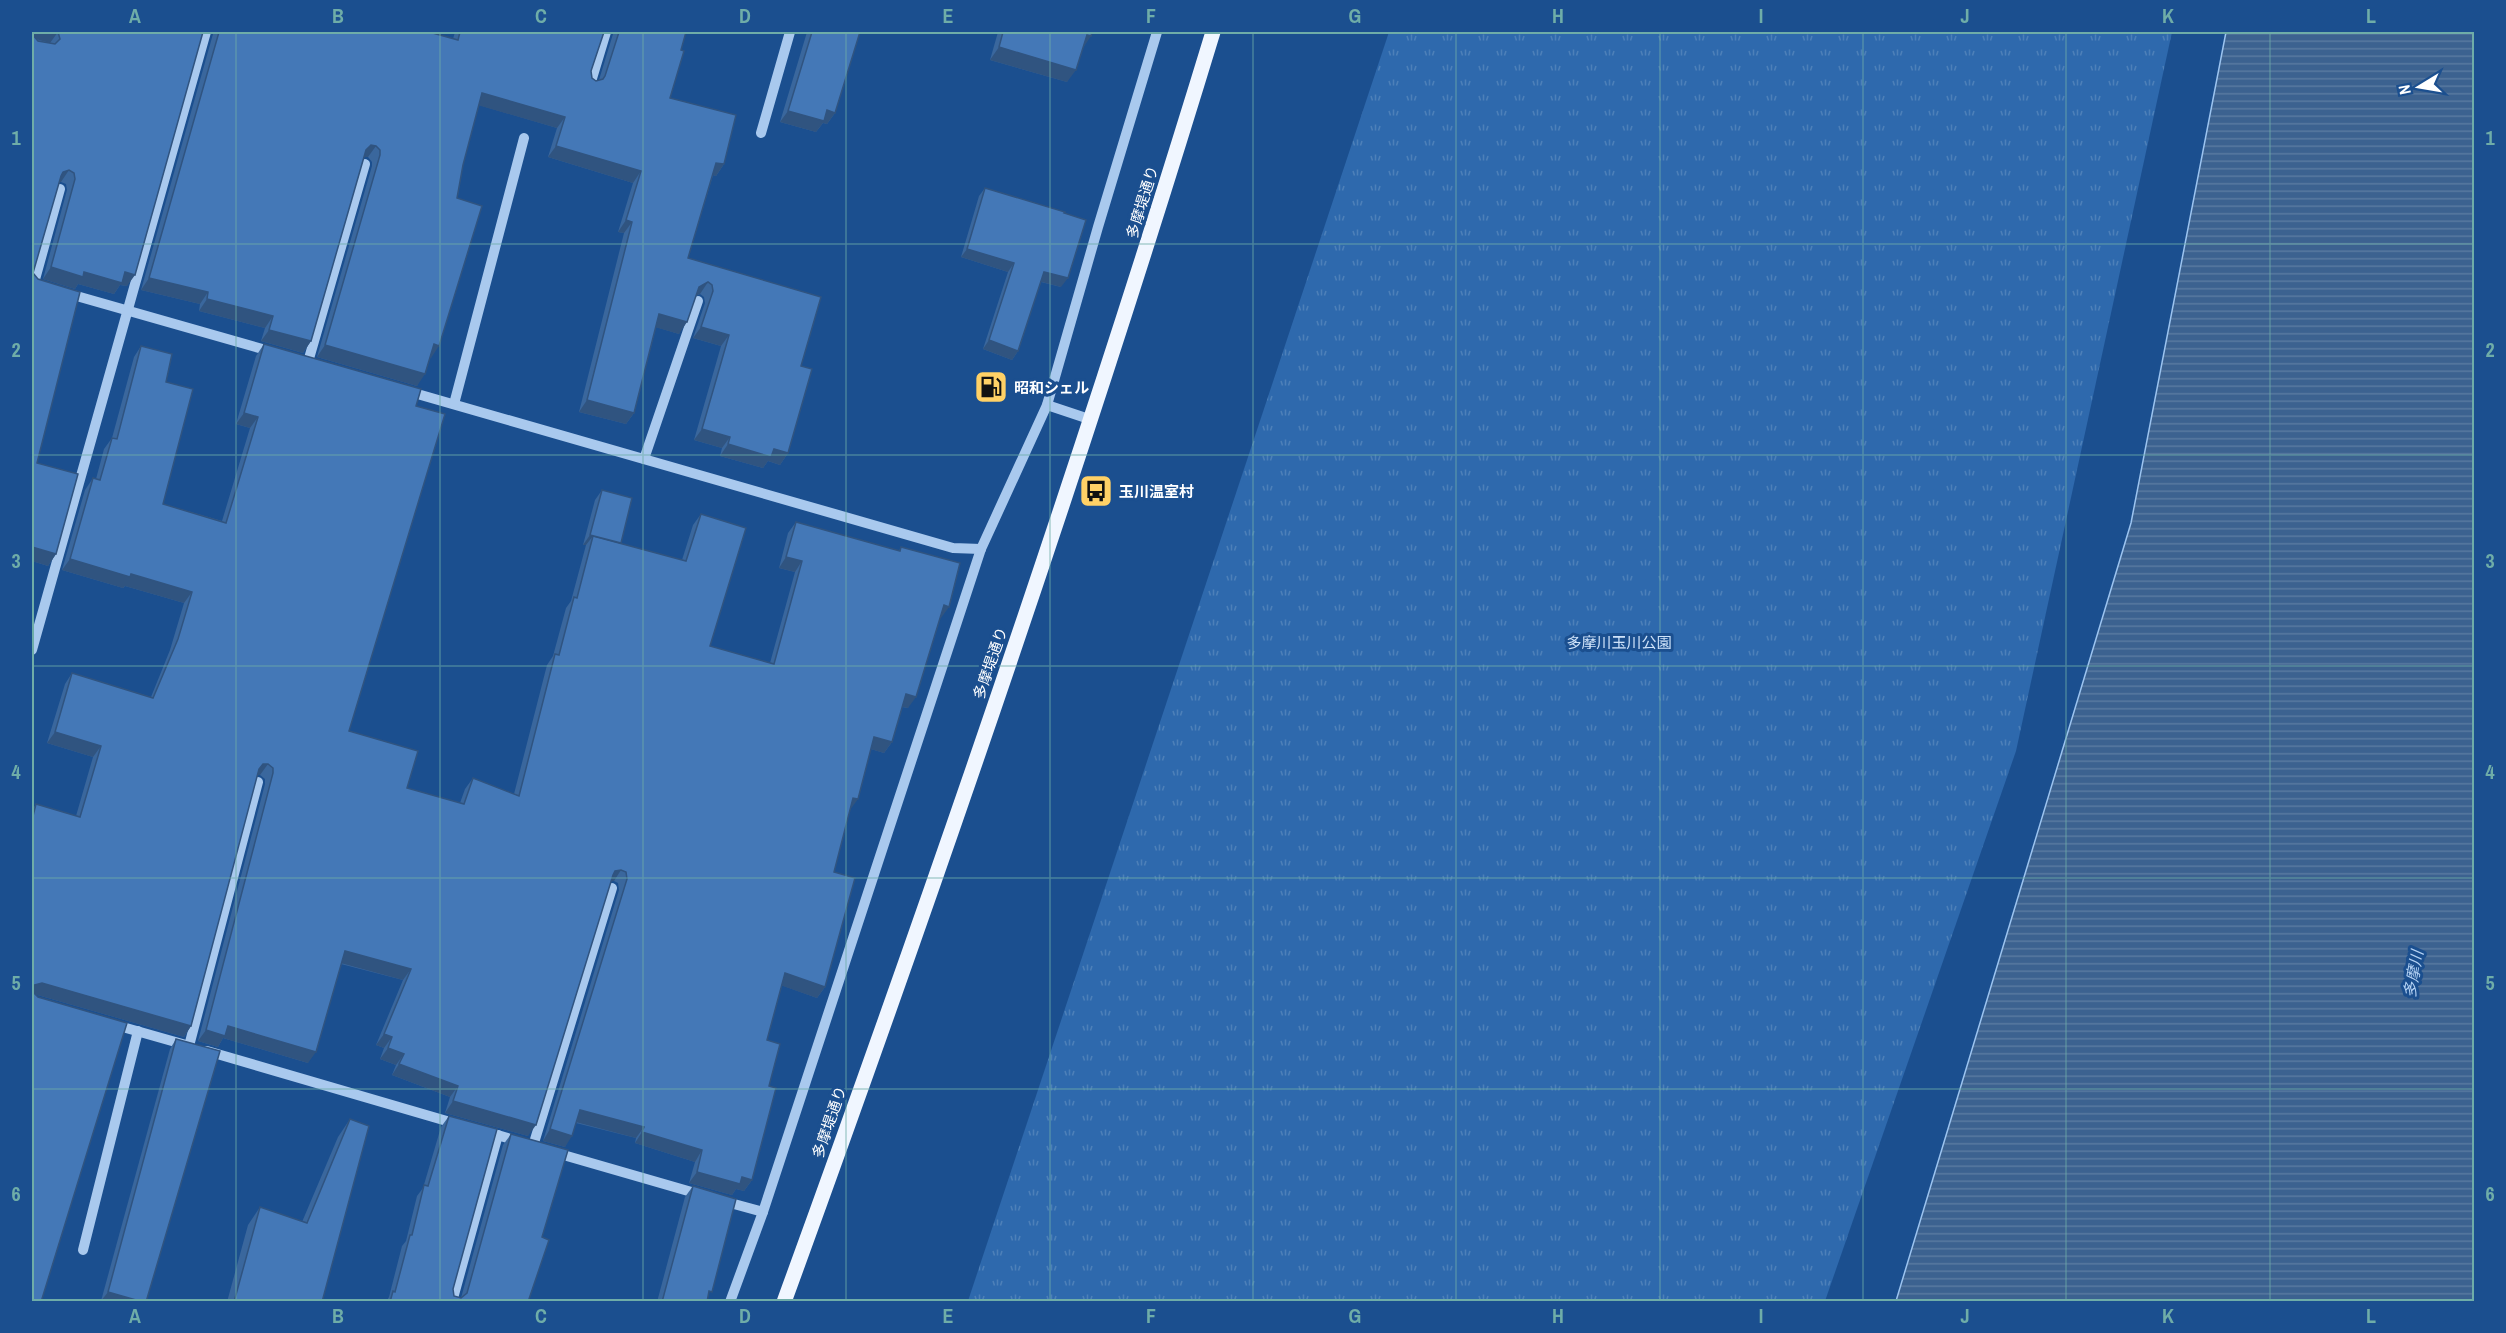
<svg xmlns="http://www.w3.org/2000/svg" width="2506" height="1333" font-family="'Archivo Narrow','Noto Sans JP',sans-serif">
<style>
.park{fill:url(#park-tufts)}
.water{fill:url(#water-rules);stroke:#9cc4f0;stroke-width:1.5}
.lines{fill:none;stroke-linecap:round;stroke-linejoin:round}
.minor{stroke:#a9c9ee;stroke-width:10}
.major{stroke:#f0f6ff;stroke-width:15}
.wall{fill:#3a679d}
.shaded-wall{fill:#305480}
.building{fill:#4478b7;stroke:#305480;stroke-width:1.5}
.grid{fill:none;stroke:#6fada8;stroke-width:1.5;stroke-opacity:0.55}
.labels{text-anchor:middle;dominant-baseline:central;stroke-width:6;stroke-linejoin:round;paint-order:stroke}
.street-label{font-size:15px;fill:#fff;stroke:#1b4f8f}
.poi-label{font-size:15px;font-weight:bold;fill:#fff;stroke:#1b4f8f;text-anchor:start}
.park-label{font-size:15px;fill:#cfe3fa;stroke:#1b4f8f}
.water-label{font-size:16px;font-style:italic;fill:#b5d3f5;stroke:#1b4f8f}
.neatline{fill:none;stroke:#6fada8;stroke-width:2}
.grid-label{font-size:20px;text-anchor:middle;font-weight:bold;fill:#6fada8}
</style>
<defs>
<pattern id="park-tufts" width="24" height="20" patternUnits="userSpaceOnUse" patternTransform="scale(1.5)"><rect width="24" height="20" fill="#2e69ad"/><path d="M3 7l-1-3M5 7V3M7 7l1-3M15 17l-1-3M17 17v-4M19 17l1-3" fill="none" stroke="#4d80b9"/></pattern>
<pattern id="water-rules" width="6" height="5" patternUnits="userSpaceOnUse" patternTransform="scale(1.5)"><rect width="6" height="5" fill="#3c6290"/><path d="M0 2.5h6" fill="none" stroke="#597aa1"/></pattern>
</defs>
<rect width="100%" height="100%" fill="#1b4f8f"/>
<!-- park -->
<polygon class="park" points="1389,32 2172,32 2016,751 1825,1301 968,1301"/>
<!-- water -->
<polygon class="water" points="2226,32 2474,32 2474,1301 1896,1301 2131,523"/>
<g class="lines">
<!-- minor -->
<g class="minor">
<polyline points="590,85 606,32"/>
<polyline points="761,133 790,32"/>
<polyline points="34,283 60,189"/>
<polyline points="66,293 273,352"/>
<polyline points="308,362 365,164"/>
<polyline points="407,391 953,548 981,549"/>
<polyline points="454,404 524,138"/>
<polyline points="1047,405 1092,420"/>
<polyline points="644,459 698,301"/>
<polyline points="32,650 206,32"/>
<polyline points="112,1024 186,1045"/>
<polyline points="189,1046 258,782"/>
<polyline points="207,1051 457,1124"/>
<polyline points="484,1131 521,1142"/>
<polyline points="533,1146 612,888"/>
<polyline points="553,1152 702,1195"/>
<polyline points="723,1201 763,1212"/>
<polyline points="83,1250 138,1031"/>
<polyline points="452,1302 498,1135"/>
<polyline points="730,1302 763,1212 981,549 1047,405 1098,227 1157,32"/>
</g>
<!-- major -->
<path class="major" d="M784,1302C937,882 1083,459 1213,32"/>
</g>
<!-- wall -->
<g class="wall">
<polygon points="32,32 203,32 127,286 120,285 114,294 78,284 75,289 43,279 67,190 66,184 61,182 59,182 33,273 37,463 56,554 48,566 32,561"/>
<polygon points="213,32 429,32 453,39 455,32 604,32 591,71 592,78 596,81 599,80 613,34 612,32 686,32 681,50 670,98 724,164 716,176 713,175 688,258 801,366 788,453 780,465 768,461 763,468 720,456 722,448 694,440 721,346 693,338 705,303 704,297 700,294 696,296 679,334 656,327 634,413 626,424 579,412 624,233 618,232 633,183 548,157 557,128 479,105 463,165 431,358 430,357 417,386 317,357 372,166 372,162 368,157 364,157 311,341 303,353 261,341 265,328 199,311 200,304 141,290 213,34"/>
<polygon points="807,32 860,32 835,113 827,124 823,123 816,132 780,122"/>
<polygon points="998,32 1092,32 1083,48 1067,82 990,60"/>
<polygon points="985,188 1061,287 1041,282 1018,351 1012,360 983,349 1008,272 961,257 979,196"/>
<polygon points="264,344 416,406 349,731 407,788 460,803 465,789 473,778 514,794 547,665 553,656 566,608 571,601 586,545 583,545 595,500 602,490 621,544 682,560 693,525 701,514 710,646 770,663 795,572 779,568 788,533 796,522 899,551 901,547 941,618 940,618 908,708 902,707 892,742 884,753 871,749 850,810 834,872 825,987 817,998 781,985 767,1040 769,1086 752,1180 744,1191 736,1189 732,1195 689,1183 695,1162 635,1143 636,1138 576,1123 565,1147 543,1141 619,890 618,883 614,881 611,881 528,1136 445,1113 450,1097 392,1075 396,1065 380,1059 384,1048 376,1045 403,980 341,964 308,1063 223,1038 218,1047 198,1041 265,784 265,779 260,775 257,775 191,1026 184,1037 34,994 32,1302 32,811 36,804 76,816 93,757 47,743 65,684 72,673 151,697 170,650 184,603 125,586 123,588 62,570 85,490 93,478 96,479 104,449 112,438 134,357 141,346 166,382 163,504 222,521 250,428 236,424 256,356"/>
<polygon points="176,1039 146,1302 101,1301 170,1049"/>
<polygon points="449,1116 453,1289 454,1296 461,1298 503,1145 511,1134 542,1237 528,1302 386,1302 389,1297 402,1246 406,1241 417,1196 423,1188 441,1127"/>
<polygon points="350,1119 322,1302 227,1302 248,1225 260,1207 302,1222 338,1137"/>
<polygon points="693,1186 707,1299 707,1302 657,1302 685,1197"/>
</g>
<!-- shaded-wall -->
<g class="shaded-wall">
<polygon points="32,32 58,32 50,43 32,38"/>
<polygon points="1087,35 1091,36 1083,48"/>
<polygon points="999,47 1076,70 1067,82 990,60"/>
<polygon points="482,93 565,117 557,128 474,104"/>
<polygon points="827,110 835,113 827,124 823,123 816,132 780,122 788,111"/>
<polygon points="371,145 376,146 368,157 363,157 366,150"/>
<polygon points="556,146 641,171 633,183 548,157"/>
<polygon points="716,163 724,164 716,176 708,174"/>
<polygon points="69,170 61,182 55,183 63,172"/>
<polygon points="626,220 632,222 624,233 618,232"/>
<polygon points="967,249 1014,263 1008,272 961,257"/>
<polygon points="51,267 84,272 125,272 135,275 127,286 120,285 114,294 78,284 75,289 43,279"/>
<polygon points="1044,272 1068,278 1061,287 1038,281"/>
<polygon points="149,278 208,292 200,304 141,290"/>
<polygon points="708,282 700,294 691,298 699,287"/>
<polygon points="207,299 273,316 265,328 199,311"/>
<polygon points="659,314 687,322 679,334 651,326"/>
<polygon points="701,327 729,335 721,346 693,338"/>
<polygon points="269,330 311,341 303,353 261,341"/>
<polygon points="989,340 1018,351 1012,360 983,349"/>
<polygon points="434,344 439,346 431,358 426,356"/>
<polygon points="325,345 425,374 417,386 317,357"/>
<polygon points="587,400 634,413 626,424 579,412"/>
<polygon points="244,413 258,417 250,428 236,424"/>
<polygon points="702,429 730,437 722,448 694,440"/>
<polygon points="728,444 774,449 788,453 780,465 768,461 763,468 720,456"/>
<polygon points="590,535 621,543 593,536 586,545 583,545"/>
<polygon points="32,547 56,554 48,566 32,561"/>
<polygon points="786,557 802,561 795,572 779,568"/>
<polygon points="70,559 131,574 192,592 184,603 125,586 123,588 62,570"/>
<polygon points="944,605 949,607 941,618 936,616"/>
<polygon points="906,694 916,697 908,708 898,706"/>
<polygon points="55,732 101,746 93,757 47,743"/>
<polygon points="874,737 892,742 884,753 867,748"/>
<polygon points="263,764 268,764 260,775 255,775 259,769"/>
<polygon points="853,798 858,799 850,810"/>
<polygon points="621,870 614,881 607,882 615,871"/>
<polygon points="345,951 411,969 403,980 337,962"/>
<polygon points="785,973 825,987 817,998 777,984"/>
<polygon points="42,983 191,1026 184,1037 34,994 32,995 34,985"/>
<polygon points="228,1026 316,1052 308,1063 223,1038 218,1047 198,1041 206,1030"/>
<polygon points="384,1034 392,1037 384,1048 376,1045"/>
<polygon points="388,1048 404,1054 396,1065 380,1059"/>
<polygon points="399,1064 458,1086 450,1097 392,1075"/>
<polygon points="453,1101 536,1125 528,1136 445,1113"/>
<polygon points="580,1110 644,1127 636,1138 572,1121"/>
<polygon points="550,1129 572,1136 565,1147 543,1141"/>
<polygon points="642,1132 702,1150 695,1162 635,1143"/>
<polygon points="697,1172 742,1177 752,1180 744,1191 736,1189 732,1195 689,1183"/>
<polygon points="108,1292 143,1302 101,1301"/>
</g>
<!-- building -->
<g class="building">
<polygon points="32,32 34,32 33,35 38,41 55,44 60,39 58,32 203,32 135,275 125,272 122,283 84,272 83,277 51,267 75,179 74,173 69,170 63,172 61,176 33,273 38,279 80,292 37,463 78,474 56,554 32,547"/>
<polygon points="219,32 429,32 458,40 460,32 604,32 591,71 592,78 596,81 603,79 605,76 619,32 686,32 681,50 684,51 670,98 736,115 724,164 716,163 688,258 821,297 801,366 812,369 788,453 774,449 771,457 728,444 730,437 702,429 729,335 701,327 713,291 712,285 708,282 699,287 687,322 659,314 634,413 587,400 632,222 626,220 641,171 556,146 565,117 482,93 463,165 457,198 482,206 439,346 434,344 425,374 325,345 380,155 380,150 376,146 371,145 366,150 311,341 269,330 273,316 207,299 208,292 149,278"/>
<polygon points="812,32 860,32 835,113 827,110 824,121 788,111"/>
<polygon points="1003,32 1092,32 1091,36 1087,35 1076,70 999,47"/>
<polygon points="985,188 1065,212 1064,213 1086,220 1068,278 1044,272 1018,351 989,340 1014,263 967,249"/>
<polygon points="264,344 421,389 416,406 445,414 349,731 418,751 407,788 464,804 473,778 519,796 555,654 559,655 574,597 577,598 593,536 686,561 701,514 746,528 710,646 774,664 802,561 786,557 796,522 900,551 901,547 960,563 949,607 944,605 916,697 906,694 892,742 874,737 858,799 853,798 834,872 855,878 825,987 785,973 767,1040 780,1044 769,1086 776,1088 752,1180 742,1177 740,1184 697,1172 702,1150 642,1132 644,1127 580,1110 572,1136 550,1129 627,879 626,872 621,870 615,871 613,875 536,1125 453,1101 458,1086 399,1064 404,1054 388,1048 392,1037 384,1034 411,969 345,951 316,1052 228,1026 225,1036 206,1030 273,773 273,768 268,764 263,764 259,769 191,1026 42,983 34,985 33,992 38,997 127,1023 41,1302 32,1302 32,820 36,804 80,817 101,746 55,732 72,673 153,698 178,639 192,592 131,574 130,577 70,559 93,478 100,480 112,438 117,439 141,346 172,354 166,382 193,389 163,504 226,523 258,417 244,413"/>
<polygon points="602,490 632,498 621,543 590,535"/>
<polygon points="176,1039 220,1051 146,1302 143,1302 108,1292"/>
<polygon points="449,1116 497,1129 453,1289 454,1296 461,1298 467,1293 511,1134 568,1150 542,1237 549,1240 528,1302 390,1302 393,1291 395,1292 410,1235 412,1235 424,1185 428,1186"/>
<polygon points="350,1119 369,1126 322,1302 234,1302 260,1207 307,1223"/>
<polygon points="693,1186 736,1199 712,1292 709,1291 707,1302 662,1302"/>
</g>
<!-- grid -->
<path class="grid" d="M236,32V1302M440,32V1302M643,32V1302M846,32V1302M1050,32V1302M1253,32V1302M1456,32V1302M1660,32V1302M1863,32V1302M2066,32V1302M2270,32V1302M32,244H2474M32,455H2474M32,666H2474M32,878H2474M32,1089H2474"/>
<!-- icons -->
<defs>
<g id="fuel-square" transform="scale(1.725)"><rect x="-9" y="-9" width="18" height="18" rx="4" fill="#ffd166" stroke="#1b4f8f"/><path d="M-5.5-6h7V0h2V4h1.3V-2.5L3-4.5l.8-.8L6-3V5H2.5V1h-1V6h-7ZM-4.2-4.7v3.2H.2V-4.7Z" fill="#111"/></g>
<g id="bus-square" transform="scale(1.725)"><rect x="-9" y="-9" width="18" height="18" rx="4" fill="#ffd166" stroke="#1b4f8f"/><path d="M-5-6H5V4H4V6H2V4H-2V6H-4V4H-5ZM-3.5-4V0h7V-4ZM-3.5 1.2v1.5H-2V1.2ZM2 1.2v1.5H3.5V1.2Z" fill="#111"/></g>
</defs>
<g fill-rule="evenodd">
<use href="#fuel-square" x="991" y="387"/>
<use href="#bus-square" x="1096" y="491"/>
</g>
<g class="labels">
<!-- street labels -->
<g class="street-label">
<text transform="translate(1142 202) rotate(-73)">多摩堤通り</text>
<text transform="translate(990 663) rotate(-71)">多摩堤通り</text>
<text transform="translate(829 1122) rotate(-71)">多摩堤通り</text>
</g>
<!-- poi labels -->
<g class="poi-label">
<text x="1014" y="387">昭和シェル</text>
<text x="1119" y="491">玉川温室村</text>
</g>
<!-- park labels -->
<g class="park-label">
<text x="1619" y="642">多摩川玉川公園</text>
</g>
<!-- water labels -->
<g class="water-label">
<text transform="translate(2413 974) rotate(-80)">多摩川</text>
</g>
</g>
<!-- border -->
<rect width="2506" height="1333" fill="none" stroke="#1b4f8f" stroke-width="66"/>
<!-- north arrow -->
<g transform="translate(2419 87) rotate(259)" stroke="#1b4f8f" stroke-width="4.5" paint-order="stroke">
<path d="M0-4.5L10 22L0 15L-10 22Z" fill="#ffffff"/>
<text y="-9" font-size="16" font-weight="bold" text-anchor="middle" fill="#ffffff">N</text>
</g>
<rect x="33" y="33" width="2440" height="1267" class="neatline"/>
<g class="grid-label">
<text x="135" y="23">A</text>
<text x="338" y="23">B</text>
<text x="541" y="23">C</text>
<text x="745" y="23">D</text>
<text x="948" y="23">E</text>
<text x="1151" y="23">F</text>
<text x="1355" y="23">G</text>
<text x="1558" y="23">H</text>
<text x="1761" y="23">I</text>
<text x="1965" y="23">J</text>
<text x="2168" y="23">K</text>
<text x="2371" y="23">L</text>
<text x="16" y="145">1</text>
<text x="2490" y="145">1</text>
<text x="16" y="357">2</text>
<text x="2490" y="357">2</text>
<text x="16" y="568">3</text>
<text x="2490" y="568">3</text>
<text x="16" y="779">4</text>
<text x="2490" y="779">4</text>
<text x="16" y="990">5</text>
<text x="2490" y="990">5</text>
<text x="16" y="1201">6</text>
<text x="2490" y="1201">6</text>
<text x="135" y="1323">A</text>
<text x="338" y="1323">B</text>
<text x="541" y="1323">C</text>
<text x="745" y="1323">D</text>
<text x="948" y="1323">E</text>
<text x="1151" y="1323">F</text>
<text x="1355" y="1323">G</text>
<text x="1558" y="1323">H</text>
<text x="1761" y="1323">I</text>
<text x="1965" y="1323">J</text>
<text x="2168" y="1323">K</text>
<text x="2371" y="1323">L</text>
</g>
</svg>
